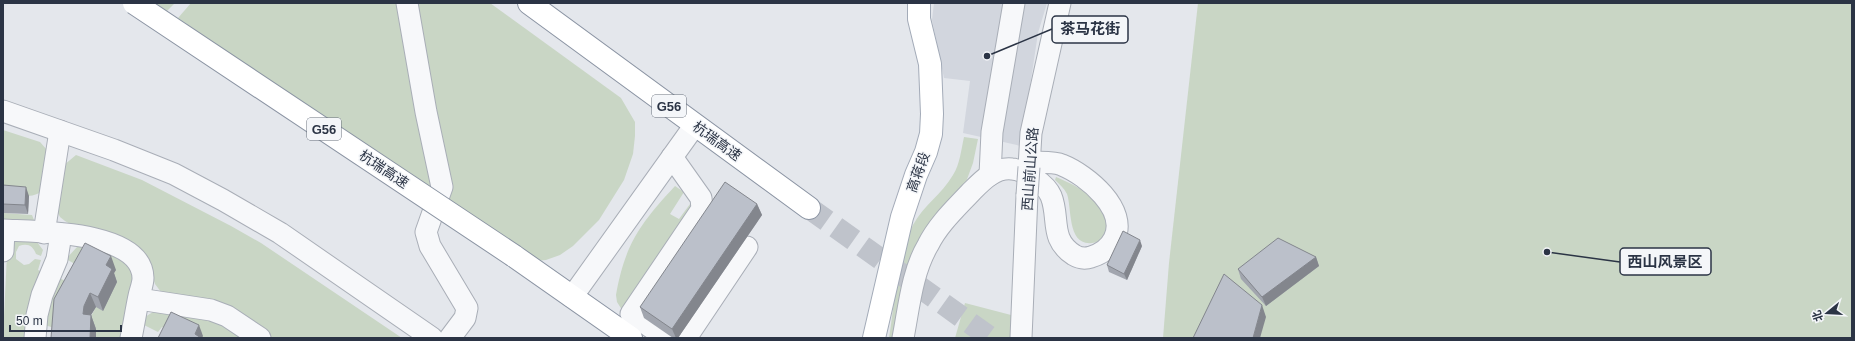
<svg xmlns="http://www.w3.org/2000/svg" width="1855" height="341" font-family="Helvetica,'Noto Sans SC',sans-serif">
<style>
.built{fill:#d2d6de}
.green{fill:#c9d6c5}
.lines{fill:none;stroke-linecap:round;stroke-linejoin:round}
.highway-tunnel{stroke:#bfc3cb;stroke-width:22;stroke-dasharray:22 11;stroke-linecap:butt}
.minor-casing{stroke:#a9aeb7;stroke-width:23}
.major-casing{stroke:#a3abb8;stroke-width:24}
.highway-casing{stroke:#8b94a3;stroke-width:24}
.minor{stroke:#f7f8fa;stroke-width:21}
.major{stroke:#fff;stroke-width:22}
.highway{stroke:#fff;stroke-width:22}
.minor-bridge-casing{stroke:#a9aeb7;stroke-width:23;stroke-linecap:butt}
.highway-bridge-casing{stroke:#8b94a3;stroke-width:24;stroke-linecap:butt}
.minor-bridge{stroke:#f7f8fa;stroke-width:21}
.highway-bridge{stroke:#fff;stroke-width:22}
.wall{fill:#a1a5ae}
.shaded-wall{fill:#83868d}
.building{fill:#bbc0ca;stroke:#83868d}
.labels{text-anchor:middle;dominant-baseline:central;stroke-width:3;stroke-linejoin:round;paint-order:stroke}
.shield{fill:#f4f6f9;stroke:#676e7b;stroke-width:1}
.shield-label{font-size:13px;font-weight:bold;fill:#2b3445}
.street-label{font-size:14px;fill:#2b3445;stroke:#f4f6f9}
.leader{fill:none;stroke:#2b3445;stroke-width:1.5}
.callout-dot{fill:#2b3445;stroke:#f4f6f9;stroke-width:1.5}
.callout{fill:#f4f6f9;stroke:#2b3445;stroke-width:1.5}
.callout-label{font-size:15px;text-anchor:middle;font-weight:bold;fill:#2b3445}
</style>
<rect width="100%" height="100%" fill="#e4e7ec"/>
<!-- built -->
<polygon class="built" points="934,3 1047,3 1038,33 1021,146 963,133 970,81 944,78 932,20"/>
<!-- green -->
<g class="green">
<polygon points="155,3 175,3 167,11"/>
<polygon points="191,3 490,3 621,98 635,122 635,136 633,154 624,180 599,220 573,246 560,255 546,260 536,261 528,258 178,18"/>
<polygon points="1198,3 1852,3 1852,338 1163,338 1169,263"/>
<path d="M3,130L40,142L47,150L43,190C33,200 16,195 3,194Z"/>
<path d="M964,137L978,139L973,163L966,182L945,214L902,338H889C895,303 896,257 913,225C923,206 942,194 953,175C960,164 961,150 964,137Z"/>
<polygon points="76,155 142,180 231,226 261,243 402,338 271,338 232,312 161,292 155,284 150,269 65,221 60,217 57,211 64,165"/>
<path d="M1056,177C1075,185 1100,197 1108,218C1109,221 1107,226 1106,230C1105,237 1100,242 1092,243C1067,246 1072,208 1067,194C1064,188 1059,184 1055,180Z"/>
<path d="M675,186L684,192L670,214L679,219L693,200L695,202L624,313L617,302L616,295C625,244 640,224 675,186Z"/>
<polygon points="3,213 32,215 34,220 32,223 3,224"/>
<path d="M22,239L37,242L43,250L41,256L36,254C33,246 28,243 19,246L16,252V259L24,265L29,264L35,259L41,260L38,270L47,274L31,338H3L7,254L14,242Z"/>
<polygon points="83,244 84,269 66,259 77,247"/>
<polygon points="104,247 128,260 134,281 124,338 96,338 96,329 89,320 96,307"/>
<polygon points="56,276 74,286 58,329 41,324"/>
<polygon points="965,303 1011,315 1014,338 955,338"/>
<polygon points="156,310 211,316 239,336 239,338 202,338 202,336 171,332 162,327 158,332 142,324 145,317"/>
</g>
<g class="lines">
<!-- highway-tunnel -->
<polyline class="highway-tunnel" points="809,208 991,338"/>
<!-- minor casing -->
<g class="minor-casing">
<g id="minor">
<polyline points="407,3 426,112 442,187 426,232 430,246 467,308 465,318 450,338"/>
<polyline points="3,111 114,150 174,174 223,200 280,233 432,338"/>
<polyline points="1029,167 1031,133 1060,3"/>
<polyline points="990,175 992,132 1014,3"/>
<path d="M3,230C36,232 142,230 143,278C143,284 140,291 139,296C136,310 134,324 131,338"/>
<polyline points="44,233 60,131"/>
<polyline points="3,251 4,231"/>
<polyline points="572,297 695,125"/>
<polyline points="139,299 211,310 227,316 260,338"/>
<polyline points="35,338 37,315 42,295 57,259 61,234"/>
<polyline points="667,338 631,314 702,209 701,198 672,157"/>
<polyline points="686,338 747,247"/>
<path d="M903,338C909,307 912,272 928,245C938,225 954,210 970,193C981,182 994,167 1012,169C1025,170 1046,184 1051,196C1060,218 1049,239 1074,255C1079,258 1085,259 1091,257C1101,254 1109,249 1114,239C1129,210 1087,175 1062,165C1053,161 1039,163 1029,162"/>
<polyline points="1021,338 1027,195"/>
</g>
</g>
<!-- major casing -->
<g class="major-casing">
<polyline id="major" points="874,338 902,217 916,175 926,152 931,134 932,114 930,64 919,19 919,3"/>
</g>
<!-- highway casing -->
<g class="highway-casing">
<g id="highway">
<polyline points="529,3 809,208"/>
<polyline points="514,256 631,338"/>
</g>
</g>
<!-- minor -->
<use href="#minor" class="minor"/>
<!-- major -->
<use href="#major" class="major"/>
<!-- highway -->
<use href="#highway" class="highway"/>
<!-- minor-bridge casing -->
<g class="minor-bridge-casing">
<polyline id="minor-bridge" points="1027,195 1029,167"/>
</g>
<!-- highway-bridge casing -->
<g class="highway-bridge-casing">
<polyline id="highway-bridge" points="134,3 514,256"/>
</g>
<!-- minor-bridge -->
<use href="#minor-bridge" class="minor-bridge"/>
<!-- highway-bridge -->
<use href="#highway-bridge" class="highway-bridge"/>
</g>
<!-- wall -->
<g class="wall">
<polygon points="3,185 29,196 28,214 3,213"/>
<polygon points="757,204 762,215 678,338 673,338 644,318 640,307"/>
<polygon points="1142,246 1127,280 1109,272 1107,265"/>
<polygon points="1316,257 1319,266 1266,306 1241,279 1238,269"/>
<polygon points="116,270 114,273 117,282 103,311 96,307 91,315 96,329 54,299"/>
</g>
<!-- shaded-wall -->
<g class="shaded-wall">
<polygon points="26,187 29,196 28,214 25,205"/>
<polygon points="757,204 762,215 678,338 676,338 672,329"/>
<polygon points="1140,240 1142,246 1127,280 1124,274"/>
<polygon points="111,256 116,270 114,273 117,282 103,311 98,297 106,265"/>
<polygon points="1316,257 1319,266 1266,306 1262,297"/>
<polygon points="90,293 96,307 91,315 96,329 96,338 90,338 83,314 84,306"/>
<polygon points="1262,305 1266,317 1260,338 1253,338"/>
<polygon points="199,325 203,336 202,338 196,338 195,334"/>
</g>
<!-- building -->
<g class="building">
<polygon points="725,182 757,204 672,329 640,307"/>
<polygon points="3,185 26,187 25,205 3,204"/>
<polygon points="1123,231 1140,240 1124,274 1107,265"/>
<polygon points="1278,238 1316,257 1262,297 1238,269"/>
<polygon points="85,243 111,256 106,265 112,269 98,297 90,293 84,306 83,314 91,315 90,338 51,338 54,299"/>
<polygon points="1224,274 1262,305 1253,338 1193,338"/>
<polygon points="171,312 199,325 195,334 201,338 158,338"/>
</g>
<g class="labels">
<!-- shield labels -->
<g class="shield">
<rect x="652" y="95" width="34" height="22" rx="3"/>
<rect x="307" y="118" width="34" height="22" rx="3"/>
</g>
<g class="shield-label">
<text x="669" y="106">G56</text>
<text x="324" y="129">G56</text>
</g>
<!-- street labels -->
<g class="street-label">
<text transform="translate(717 141) rotate(36)">杭瑞高速</text>
<text transform="translate(384 169) rotate(34)">杭瑞高速</text>
<text transform="translate(1030 169) rotate(-86)">西山前山公路</text>
<text transform="translate(918 172) rotate(-70)">高蒋段</text>
</g>
</g>
<!-- callouts -->
<path class="leader" d="M987 56L1052 29M1547 252L1620 262"/>
<g class="callout-dot">
<circle cx="987" cy="56" r="4"/>
<circle cx="1547" cy="252" r="4"/>
</g>
<g class="callout">
<rect x="1052" y="16" width="76" height="27" rx="4"/>
<rect x="1620" y="248" width="91" height="27" rx="4"/>
</g>
<g class="callout-label">
<text x="1090" y="34">茶马花街</text>
<text x="1665" y="267">西山风景区</text>
</g>
<!-- border -->
<rect width="1855" height="341" fill="none" stroke="#2b3445" stroke-width="8"/>
<!-- north arrow -->
<g transform="translate(1827 313) rotate(252)" stroke="#f4f6f9" stroke-width="3" paint-order="stroke">
<path d="M0-3L7 15L0 10L-7 15Z" fill="#2b3445"/>
<text y="-6" font-size="11" font-weight="bold" text-anchor="middle" fill="#2b3445">北</text>
</g>
<!-- scale -->
<path d="M10 325v6h111v-6" fill="none" stroke="#2b3445" stroke-width="2"/>
<text x="16" y="325" font-size="12" fill="#2b3445" stroke="#f4f6f9" stroke-width="3" paint-order="stroke">50 m</text>
</svg>
